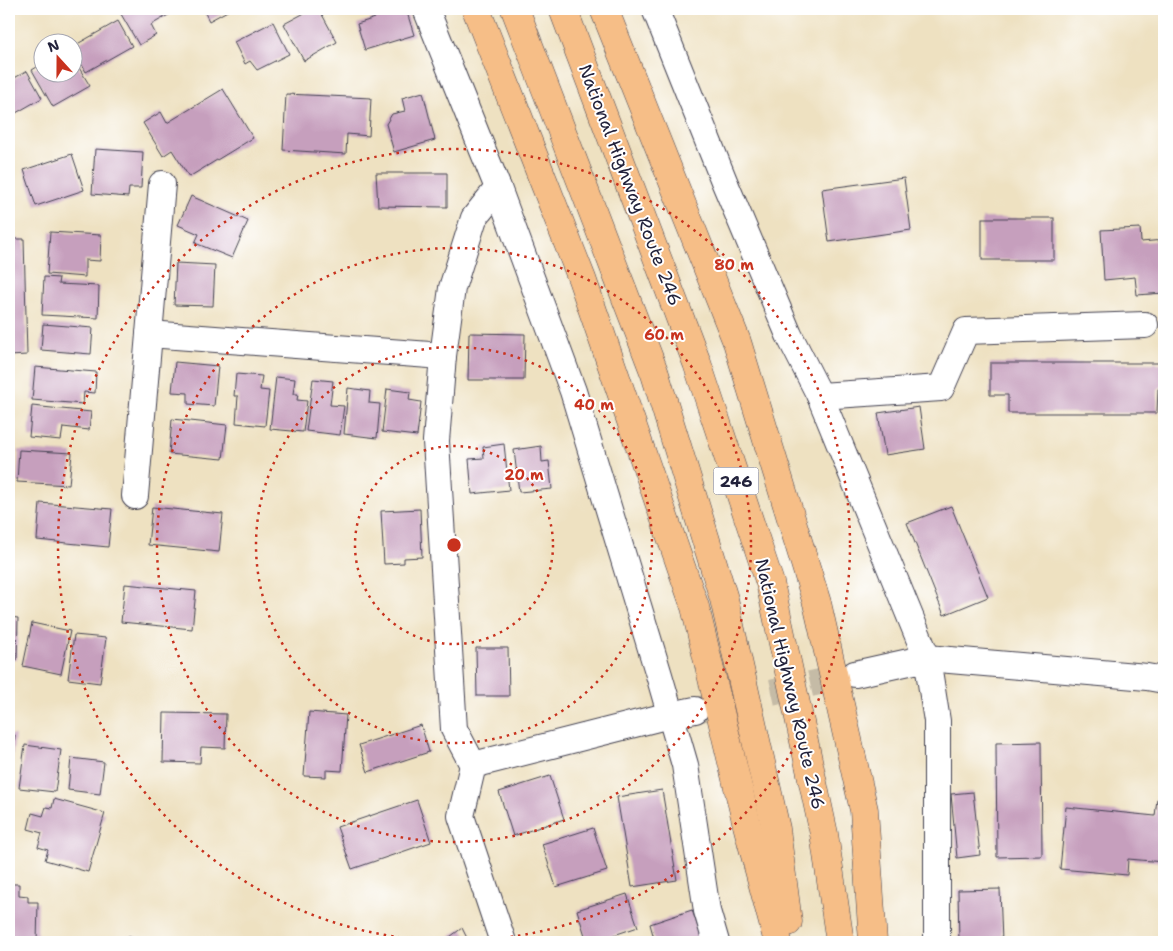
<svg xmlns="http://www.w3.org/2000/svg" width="1173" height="951" font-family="'Shantell Sans',sans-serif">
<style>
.building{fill:#c69fbd}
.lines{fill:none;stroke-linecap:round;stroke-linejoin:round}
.minor-tunnel{stroke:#c5bba6;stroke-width:26;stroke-dasharray:26 13;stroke-linecap:butt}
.minor-casing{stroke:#413f4f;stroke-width:28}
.trunk-casing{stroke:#413f4f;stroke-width:29}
.minor{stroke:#fff;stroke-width:26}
.trunk{stroke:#f6be87;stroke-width:28}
.ring{fill:none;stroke:#c8321e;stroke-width:2.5;stroke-dasharray:2.5 5}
.labels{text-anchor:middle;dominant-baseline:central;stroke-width:4;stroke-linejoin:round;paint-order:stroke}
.shield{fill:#fff;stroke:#646476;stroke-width:1}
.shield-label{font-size:16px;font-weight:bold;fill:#22223b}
.street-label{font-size:18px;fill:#22223b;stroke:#fff}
.centre{fill:#c8321e;stroke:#fff;stroke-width:2.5}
.ring-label{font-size:15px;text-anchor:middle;font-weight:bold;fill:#c8321e;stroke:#fff;stroke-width:4;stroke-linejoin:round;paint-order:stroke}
</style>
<rect width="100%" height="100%" fill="#fff"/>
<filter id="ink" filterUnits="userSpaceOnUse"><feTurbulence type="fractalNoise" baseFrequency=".02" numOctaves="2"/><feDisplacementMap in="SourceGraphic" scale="10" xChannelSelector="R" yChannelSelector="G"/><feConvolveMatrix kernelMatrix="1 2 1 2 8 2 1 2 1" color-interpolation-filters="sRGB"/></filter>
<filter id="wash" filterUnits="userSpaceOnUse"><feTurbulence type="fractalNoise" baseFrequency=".0096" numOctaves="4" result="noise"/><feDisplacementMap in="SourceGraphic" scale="20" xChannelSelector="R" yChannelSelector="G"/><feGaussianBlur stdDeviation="1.12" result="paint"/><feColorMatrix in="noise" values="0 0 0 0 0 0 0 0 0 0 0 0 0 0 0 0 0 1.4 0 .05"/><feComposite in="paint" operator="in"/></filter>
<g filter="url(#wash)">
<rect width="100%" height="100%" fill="#eee1c1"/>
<g id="blocks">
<!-- building -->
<g class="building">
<polygon points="118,9 166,9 170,14 151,25 156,35 139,45"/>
<polygon points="203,9 231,9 209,21"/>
<polygon points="312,9 319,9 337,42 304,61 284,24"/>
<polygon points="372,9 406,9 414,35 365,50 357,24 375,18"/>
<polygon points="118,21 132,46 86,72 72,47"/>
<polygon points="273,22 289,54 257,70 250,61 245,64 234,42"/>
<polygon points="72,56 90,86 53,107 32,70 42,64 42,72 72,72"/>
<polygon points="27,71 42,98 9,117 9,81"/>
<polygon points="223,89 253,138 189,177 172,150 163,156 143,123 161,112 167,123"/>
<polygon points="423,92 435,140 394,152 386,124 392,114 405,111 402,98"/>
<polygon points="286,94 371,98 369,136 347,134 346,154 283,150"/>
<polygon points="95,149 143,152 141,188 129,188 128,197 92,194"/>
<polygon points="72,154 84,190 36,206 24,170"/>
<polygon points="376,173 447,173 447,207 378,206"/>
<polygon points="904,178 911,230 829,242 822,189"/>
<polygon points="191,196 248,221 232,258 195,243 199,234 178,225"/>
<rect x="982" y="218" width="72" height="42"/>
<polygon points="1140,228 1141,242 1164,240 1164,293 1137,295 1135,277 1104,280 1101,230"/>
<polygon points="50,232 101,235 100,261 85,260 85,277 47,274"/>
<polygon points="9,239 24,239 27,355 9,356"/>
<polygon points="176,263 215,265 213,306 174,305"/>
<polygon points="44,277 59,278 58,284 99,286 98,318 42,315"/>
<polygon points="43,324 93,328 91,354 41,350"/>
<polygon points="469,333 525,334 524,380 468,380"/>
<polygon points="175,362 218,366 214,406 188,404 188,393 172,392"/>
<polygon points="990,363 1164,363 1164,385 1158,389 1157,413 1008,413 1008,395 990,395"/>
<polygon points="35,367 96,372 95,393 84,392 83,404 32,400"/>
<polygon points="236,374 262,376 260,390 269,391 265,426 236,423 238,396 234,396"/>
<polygon points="276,377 295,379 293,394 298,394 297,400 307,401 303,432 270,429"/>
<polygon points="313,379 333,381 330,405 344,406 340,435 306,431"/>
<polygon points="348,388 370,391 369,403 380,404 377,438 344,434"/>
<polygon points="387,389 410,392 409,400 421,402 417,436 382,432"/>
<polygon points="32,406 91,412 89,430 63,427 61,440 29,437"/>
<polygon points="919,407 925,449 885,455 878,413"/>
<polygon points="172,419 227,425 223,459 169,454"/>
<polygon points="504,444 509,490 472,494 469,459 484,458 483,447"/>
<polygon points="541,446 542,462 549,461 552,489 519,492 514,450"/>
<polygon points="19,450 72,453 69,485 17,482"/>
<polygon points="40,503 112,509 108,547 37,540"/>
<polygon points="951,506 988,597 944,615 907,523"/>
<polygon points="152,507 223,514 219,552 148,545"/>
<polygon points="420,509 422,557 404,558 404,563 384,564 381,511"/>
<polygon points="125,584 196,591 192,629 121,622"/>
<polygon points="9,617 18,618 17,660 9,660"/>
<polygon points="32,623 70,631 61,674 23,666"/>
<polygon points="74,635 106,638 100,683 68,679"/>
<polygon points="476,648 508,648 509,696 477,696"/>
<polygon points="309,712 346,715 342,771 326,770 326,777 304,776"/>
<polygon points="164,713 226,714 225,748 201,747 200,763 163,762"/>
<polygon points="421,725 429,752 368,772 359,745"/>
<polygon points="9,735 15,735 10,777 9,777"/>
<polygon points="1041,742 1042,856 997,857 996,743"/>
<polygon points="25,745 61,750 55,792 19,788"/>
<polygon points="71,758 104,762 100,794 68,790"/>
<polygon points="550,776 564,819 513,836 499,792"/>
<polygon points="662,790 677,880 632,887 617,797"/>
<polygon points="973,792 980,855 957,858 951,794"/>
<polygon points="54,799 105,813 88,872 45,860 48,850 38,847 42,833 28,829 32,813 43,816 46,807 52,808"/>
<polygon points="1157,799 1164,799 1164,862 1128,859 1127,875 1060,869 1066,807 1155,816"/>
<polygon points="417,800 431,842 352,869 337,827"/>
<polygon points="593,828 607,871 556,887 542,844"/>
<polygon points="9,884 19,884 19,895 28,896 28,902 38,902 37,942 9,942"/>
<polygon points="1000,889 1002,942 959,942 958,890"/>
<polygon points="627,894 638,927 593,942 587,942 577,910"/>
<polygon points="692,910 703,942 655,942 650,924"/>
<polygon points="462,928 469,942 443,942"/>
<polygon points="128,936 175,941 175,942 127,942"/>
</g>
</g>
</g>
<g filter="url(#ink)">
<use href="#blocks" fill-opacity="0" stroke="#413f4f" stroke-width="1"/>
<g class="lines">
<!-- minor-tunnel -->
<polyline class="minor-tunnel" points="696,710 855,674"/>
<!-- minor casing -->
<g class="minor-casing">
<g id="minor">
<polyline points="426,9 498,188 573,391 659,675 685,765 707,911 716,942"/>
<polyline points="655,9 724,181 789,335 820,396 927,658 937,721 937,942"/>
<polyline points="149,334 443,356"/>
<polyline points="820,396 941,388 966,331 1145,325"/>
<polyline points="135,496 162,184"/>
<polyline points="855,674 927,658 1147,677 1164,680"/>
<polyline points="473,765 454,729 436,441 443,356 452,288 474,218 498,188"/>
<polyline points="503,942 461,816 473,765 670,715 695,710"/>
</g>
</g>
<!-- trunk casing -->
<g class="trunk-casing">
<g id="trunk">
<polyline points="476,9 582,279 695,607 747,825 778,942"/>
<polyline points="515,9 655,374 724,599 776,829 788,922"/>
<polyline points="563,9 697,363 770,583 824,834 840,942"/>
<polyline points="604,9 737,342 817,603 864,810 873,942"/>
</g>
</g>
<!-- minor -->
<use href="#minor" class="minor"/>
<!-- trunk -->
<use href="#trunk" class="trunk"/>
</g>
</g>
<!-- distance rings -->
<g class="ring">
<circle cx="454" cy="545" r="99"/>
<circle cx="454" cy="545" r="198"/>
<circle cx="454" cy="545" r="297"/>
<circle cx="454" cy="545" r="396"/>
</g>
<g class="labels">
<!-- shield labels -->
<rect class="shield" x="713.5" y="467.5" width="45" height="27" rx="4"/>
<g class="shield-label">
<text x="736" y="481">246</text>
</g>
<!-- street labels -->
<g class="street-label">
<text transform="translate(630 185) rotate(69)">National Highway Route 246</text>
<text transform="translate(790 684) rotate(77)">National Highway Route 246</text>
</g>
</g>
<circle cx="454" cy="545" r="8" class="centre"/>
<g class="ring-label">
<text x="734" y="270">80 m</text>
<text x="664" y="340">60 m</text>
<text x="594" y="410">40 m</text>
<text x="524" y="480">20 m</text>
</g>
<!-- margin -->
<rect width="1173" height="951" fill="none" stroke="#fff" stroke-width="30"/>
<!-- north arrow -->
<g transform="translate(58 58) rotate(339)"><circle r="24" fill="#ffffff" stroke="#a7a7b1"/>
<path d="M0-4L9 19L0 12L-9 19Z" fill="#c8321e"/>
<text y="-8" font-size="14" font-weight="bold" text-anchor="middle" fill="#22223b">N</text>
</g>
</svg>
